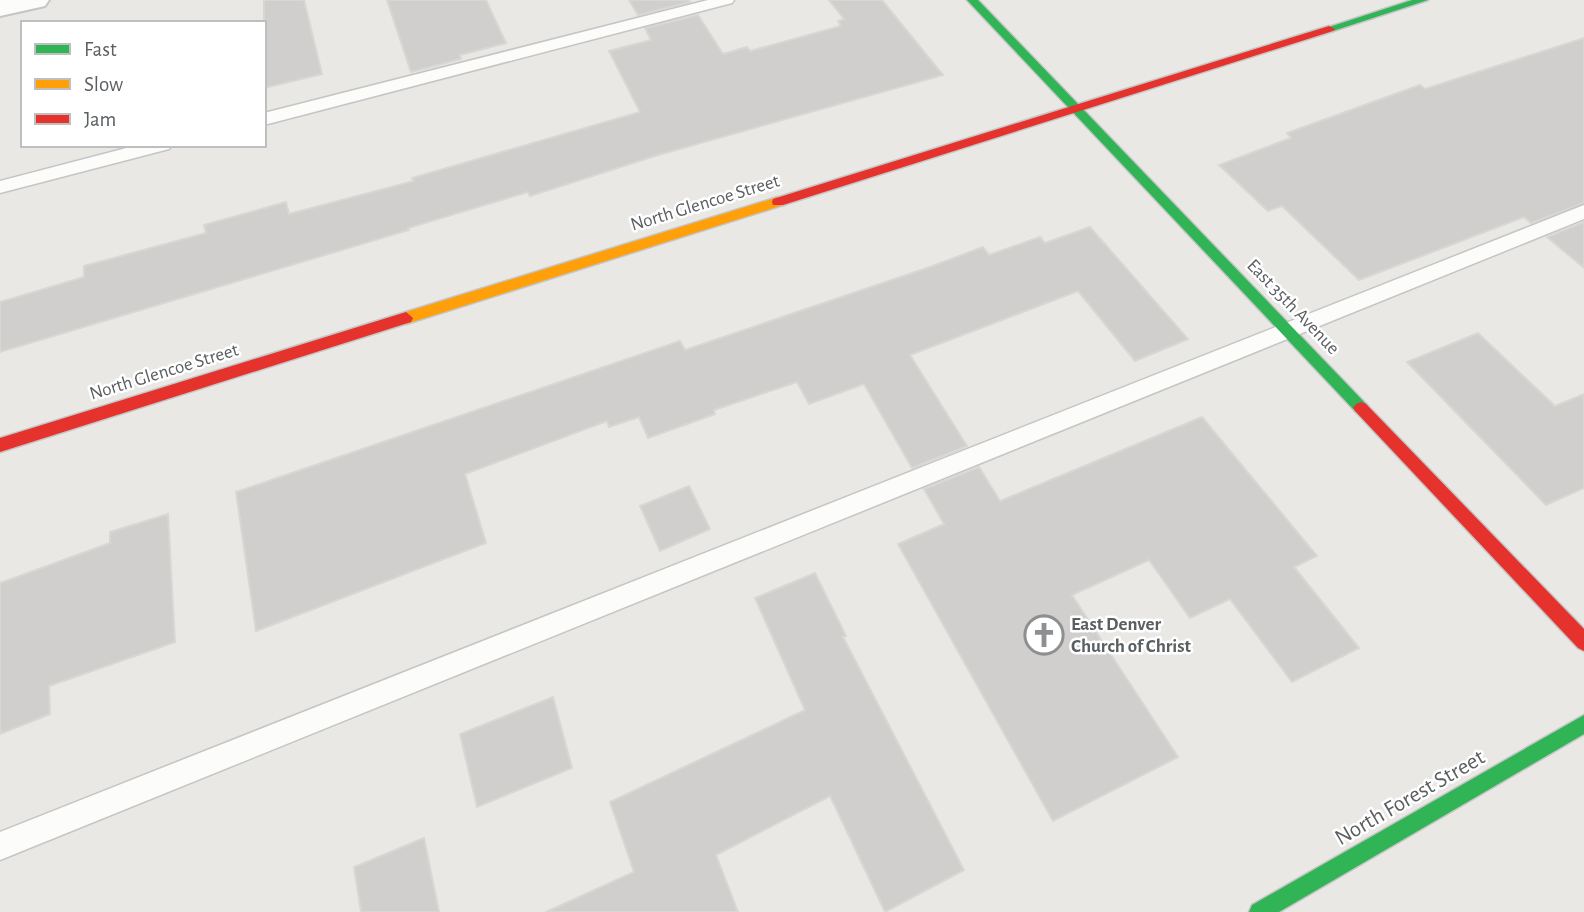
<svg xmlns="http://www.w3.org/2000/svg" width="1584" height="912" font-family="'Alegreya Sans',sans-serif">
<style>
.building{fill:#d1cfce;stroke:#d9d7d4;stroke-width:2}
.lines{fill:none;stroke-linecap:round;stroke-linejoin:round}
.lane-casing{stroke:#c4c5c5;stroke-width:3}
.street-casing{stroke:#c4c5c5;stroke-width:4}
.fast-casing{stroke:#c4c5c5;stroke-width:3}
.slow-casing{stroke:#c4c5c5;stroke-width:3}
.jam-casing{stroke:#c4c5c5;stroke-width:3}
.lane{fill:#fcfcfb;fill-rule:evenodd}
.street{fill:#fcfcfb;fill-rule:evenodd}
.fast{fill:#30b455;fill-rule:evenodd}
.slow{fill:#ff9f0a;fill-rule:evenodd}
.jam{fill:#e5322d;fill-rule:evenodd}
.labels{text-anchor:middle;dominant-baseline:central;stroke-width:5;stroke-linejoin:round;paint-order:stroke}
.street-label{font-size:19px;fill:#5b5f62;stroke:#fff}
.poi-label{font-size:19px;font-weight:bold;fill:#5b5f62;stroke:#fff;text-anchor:start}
.near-street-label{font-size:23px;fill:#5b5f62;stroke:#fff}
</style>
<rect width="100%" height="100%" fill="#eae8e5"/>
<!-- building -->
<g class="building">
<polygon points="264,0 304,0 322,74 264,88"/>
<polygon points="387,0 486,0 506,43 460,55 461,59 411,72"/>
<polygon points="629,0 688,0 690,2 638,15"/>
<polygon points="829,0 882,0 943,75 658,155 530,196 528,192 408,228 409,230 0,352 0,302 84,277 84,266 206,233 204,225 286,202 289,214 414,181 412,178 640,112 609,51 651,40 645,28 698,15 723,54 747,47 750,51 841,26 838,21 844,19"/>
<polygon points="1584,38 1584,203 1531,223 1524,217 1359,280 1282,206 1268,211 1219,165 1291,138 1287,133 1420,85 1425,89"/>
<polygon points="1584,222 1584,268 1547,237"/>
<polygon points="1090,227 1188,339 1135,361 1078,291 910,355 967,446 912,468 864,384 809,404 797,382 714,410 715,414 648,438 639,417 609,427 607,421 465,474 486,543 256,631 236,492 680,341 685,350 927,268 983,247 989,255 1040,237 1045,243"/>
<polygon points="1478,333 1555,406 1584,394 1584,488 1546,505 1407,362"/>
<polygon points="1202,417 1317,556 1294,567 1359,648 1292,682 1230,599 1190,618 1149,560 1072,595 1178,757 1053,821 898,544 944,524 924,489 979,467 1000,501"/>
<polygon points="689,486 710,529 660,551 640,506"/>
<polygon points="168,514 175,642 49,686 50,714 0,734 0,583 110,543 110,532"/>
<polygon points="815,573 846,636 843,637 964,870 885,912 830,796 716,855 738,912 546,912 634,872 610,802 805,710 755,598"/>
<polygon points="553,697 572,768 477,807 460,734"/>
<polygon points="424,838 439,912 361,912 354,867"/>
</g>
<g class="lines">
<!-- lane casing -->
<g class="lane-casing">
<g id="lane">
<polygon points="708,0 734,0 732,3 264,125 264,113"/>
<polygon points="138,145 172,145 169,149 0,193 0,181"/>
<polygon points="1584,205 1584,219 0,860 0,832"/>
</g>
</g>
<!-- street casing -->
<g class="street-casing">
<polygon id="street" points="0,0 49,0 45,6 0,16"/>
</g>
<!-- fast casing -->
<g class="fast-casing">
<g id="fast">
<polygon points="967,0 978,0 1366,404 1369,408 1366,412 1356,412"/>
<polygon points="1412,0 1428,0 1333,31 1323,29"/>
<polygon points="1584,715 1584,734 1279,912 1249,912 1252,905"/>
</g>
</g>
<!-- slow casing -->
<g class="slow-casing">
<polygon id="slow" points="778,197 784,202 783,205 406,324 399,318 406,312"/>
</g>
<!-- jam casing -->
<g class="jam-casing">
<g id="jam">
<polygon points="1329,26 1335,29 1333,31 783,205 773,205 772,202 773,199"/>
<polygon points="406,312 413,318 411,322 0,452 0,438"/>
<polygon points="1361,402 1366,404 1584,629 1584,651 1578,648 1356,412 1353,408 1356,404"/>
</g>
</g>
<!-- lane -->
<use href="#lane" class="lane"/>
<!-- street -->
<use href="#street" class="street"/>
<!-- fast -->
<use href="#fast" class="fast"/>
<!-- slow -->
<use href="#slow" class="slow"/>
<!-- jam -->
<use href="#jam" class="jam"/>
</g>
<!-- icons -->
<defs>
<g id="church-ring" transform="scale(2.0125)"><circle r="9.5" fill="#fff" stroke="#8d8f90" stroke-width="1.5"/><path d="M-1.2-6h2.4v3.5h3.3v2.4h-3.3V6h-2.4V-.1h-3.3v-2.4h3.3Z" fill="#8d8f90"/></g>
</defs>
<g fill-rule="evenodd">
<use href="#church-ring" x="1044" y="635"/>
</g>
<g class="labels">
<!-- street labels -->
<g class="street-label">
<text transform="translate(705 203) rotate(-17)">North Glencoe Street</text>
<text transform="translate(1293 307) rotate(46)">East 35th Avenue</text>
<text transform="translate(164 372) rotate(-17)">North Glencoe Street</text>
</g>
<!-- poi labels -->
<g class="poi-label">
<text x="1071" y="624">East Denver<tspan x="1071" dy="22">Church of Christ</tspan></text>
</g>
<!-- near-street labels -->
<g class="near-street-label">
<text transform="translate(1410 798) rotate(-30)">North Forest Street</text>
</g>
</g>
<!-- legend -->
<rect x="21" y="21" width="245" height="126" fill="#ffffff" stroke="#bdbfc0" stroke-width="2"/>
<rect x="35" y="44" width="35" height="10" fill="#30b455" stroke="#bdbfc0" stroke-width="2"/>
<text x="84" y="56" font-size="21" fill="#5b5f62">Fast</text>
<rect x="35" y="79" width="35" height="10" fill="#ff9f0a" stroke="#bdbfc0" stroke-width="2"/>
<text x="84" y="91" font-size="21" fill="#5b5f62">Slow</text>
<rect x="35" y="114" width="35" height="10" fill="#e5322d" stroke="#bdbfc0" stroke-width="2"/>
<text x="84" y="126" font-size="21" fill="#5b5f62">Jam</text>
</svg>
